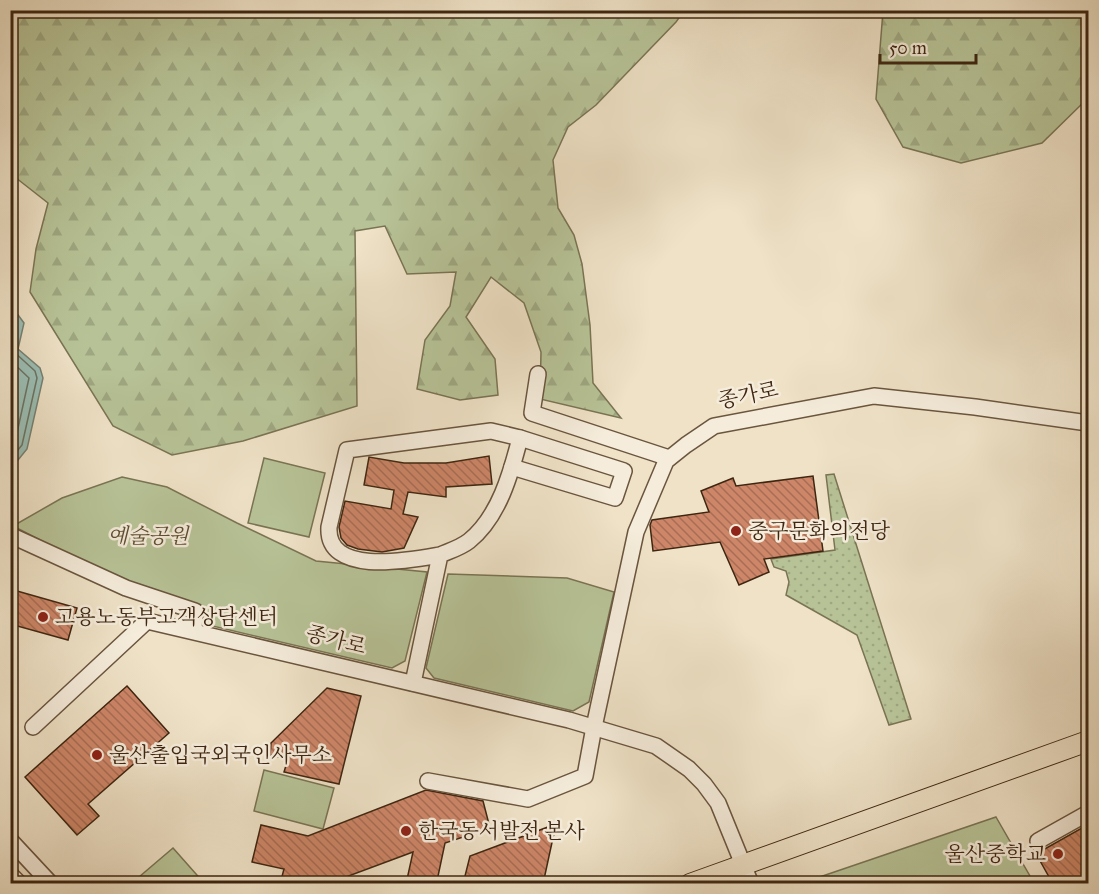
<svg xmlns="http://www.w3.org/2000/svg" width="1099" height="894" font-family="'IM FELL Great Primer','Noto Serif KR',serif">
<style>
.grass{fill:url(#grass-dots);stroke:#7a7454;stroke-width:1.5}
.forest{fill:url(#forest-firs);stroke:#7a7454;stroke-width:1.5}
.green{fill:#b7c397;stroke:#7a7454;stroke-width:1.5}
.water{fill:#9abeb4;stroke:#758173;stroke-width:1.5}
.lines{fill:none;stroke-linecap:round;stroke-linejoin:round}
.shore{stroke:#6c7262;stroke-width:1.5}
.building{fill:url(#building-back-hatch);stroke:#3e2611;stroke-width:1.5}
.minor-casing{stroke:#6a553e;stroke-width:18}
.major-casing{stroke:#3e2611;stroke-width:22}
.minor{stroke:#f5ecdb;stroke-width:15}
.major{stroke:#efe2c7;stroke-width:20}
.poi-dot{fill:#8f2418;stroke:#f5ecdb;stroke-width:2}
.labels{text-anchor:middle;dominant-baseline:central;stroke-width:5;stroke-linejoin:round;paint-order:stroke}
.street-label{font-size:21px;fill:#3e2611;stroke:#f5ecdb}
.poi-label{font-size:21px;fill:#3e2611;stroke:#f5ecdb;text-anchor:start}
.park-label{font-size:21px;font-style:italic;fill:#5c4d32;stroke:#f5ecdb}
</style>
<defs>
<pattern id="grass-dots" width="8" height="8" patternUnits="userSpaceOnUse" patternTransform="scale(1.5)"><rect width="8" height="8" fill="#b7c397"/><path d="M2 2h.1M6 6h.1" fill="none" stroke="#9ea781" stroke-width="1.8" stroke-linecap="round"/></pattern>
<pattern id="forest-firs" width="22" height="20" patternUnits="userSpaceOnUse" patternTransform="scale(1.5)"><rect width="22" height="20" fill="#b7c397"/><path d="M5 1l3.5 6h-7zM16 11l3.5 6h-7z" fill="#9ea781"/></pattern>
<pattern id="building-back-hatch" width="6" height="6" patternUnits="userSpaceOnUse" patternTransform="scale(1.5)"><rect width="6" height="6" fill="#cd8668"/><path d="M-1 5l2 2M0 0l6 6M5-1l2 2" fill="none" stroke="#a86d54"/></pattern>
</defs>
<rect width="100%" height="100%" fill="#efe2c7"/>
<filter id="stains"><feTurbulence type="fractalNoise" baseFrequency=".00333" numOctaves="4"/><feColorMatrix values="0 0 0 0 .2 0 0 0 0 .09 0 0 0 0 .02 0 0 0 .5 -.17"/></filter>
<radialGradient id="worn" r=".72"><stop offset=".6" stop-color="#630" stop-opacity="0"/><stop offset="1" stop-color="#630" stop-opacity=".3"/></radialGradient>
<!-- grass -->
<polygon class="grass" points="834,474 911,719 889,725 857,635 786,595 789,582 786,571 774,567 771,559 835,550 826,475"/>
<!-- forest -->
<g class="forest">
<polygon points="10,11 684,11 676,22 596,105 568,127 553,160 558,208 574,235 582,264 590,325 593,383 621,418 540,399 541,352 524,303 491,277 466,317 495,359 498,395 460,400 417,389 425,340 450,306 456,272 407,274 385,226 355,231 357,406 243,441 172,455 113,426 30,292 36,249 48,203 11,174"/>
<polygon points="883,11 1088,11 1088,98 1042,143 961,163 903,147 876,99"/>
</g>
<!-- green -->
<g class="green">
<polygon points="264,458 325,473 309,537 248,523"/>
<polygon points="122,477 167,487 237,523 316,561 427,572 405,661 392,668 204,624 202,612 125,584 13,526 62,498"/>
<polygon points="448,574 567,578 614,592 589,702 573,711 434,678 426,668"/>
<polygon points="264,770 334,788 323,829 254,811"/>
<polygon points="996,817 1034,883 802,883"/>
<polygon points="173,848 204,883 132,883"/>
</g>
<!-- water -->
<polygon class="water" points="11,307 13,308 24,323 18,349 40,368 43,378 27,449 18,460 11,456"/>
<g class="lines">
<!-- shore -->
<g class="shore">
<polyline points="10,315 17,325 13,351 35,371 37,378 22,445 17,451 10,451"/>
<polyline points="10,360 29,378 15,442 10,444"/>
</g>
</g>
<!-- building -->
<g class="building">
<polygon points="489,456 492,484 446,487 446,497 408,492 403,514 418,517 404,548 382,552 358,549 347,545 341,538 339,527 345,501 391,509 394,490 364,485 369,457 404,463 446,463"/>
<polygon points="813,476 823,551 764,559 769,572 739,585 720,542 653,551 650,525 652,520 709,512 701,491 733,478 736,486"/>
<polygon points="10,589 77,608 68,640 10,624"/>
<polygon points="127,686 169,733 88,804 99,816 77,835 25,777"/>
<polygon points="327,688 361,696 339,784 284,772 288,759 270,755 271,743"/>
<polygon points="426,790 483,801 490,828 445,843 437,881 429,884 406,884 413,852 343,878 342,884 280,884 284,869 252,862 261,825 308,836"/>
<polygon points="556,824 543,884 463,884 470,856"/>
<polygon points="1089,824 1089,877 1076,884 1053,884 1034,850 1043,850"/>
</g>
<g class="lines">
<!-- minor casing -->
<g class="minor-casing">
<g id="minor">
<polyline points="538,374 532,413 669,458"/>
<polyline points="512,467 615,498 624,471 520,438"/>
<polyline points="10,535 126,588 195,611 194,631"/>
<path d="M413,683L440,555C449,551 460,548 469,541C499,517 511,473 520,438L491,431L347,450L329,527C326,577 411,560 440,555"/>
<polyline points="33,727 147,621 569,720 656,746 689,769 704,784 718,803 751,884"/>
<polyline points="428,781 528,799 585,776 594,727 636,532 666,461 686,445 714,426 874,396 975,407 1088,423"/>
<polyline points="10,840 51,884"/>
<polyline points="1038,841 1088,813"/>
<polyline points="10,874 20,884"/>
</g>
</g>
<!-- major casing -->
<g class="major-casing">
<polyline id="major" points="690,884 1088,741"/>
</g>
<!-- minor -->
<use href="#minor" class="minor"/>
<!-- major -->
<use href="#major" class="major"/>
</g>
<!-- markers -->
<g class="poi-dot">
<circle cx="736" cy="531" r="6"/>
<circle cx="43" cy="617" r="6"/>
<circle cx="97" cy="755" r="6"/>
<circle cx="406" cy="831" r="6"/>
<circle cx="1058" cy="854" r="6"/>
</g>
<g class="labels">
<!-- street labels -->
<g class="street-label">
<text transform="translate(748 395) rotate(-12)">종가로</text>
<text transform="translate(336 640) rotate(14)">종가로</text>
</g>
<!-- poi labels -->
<g class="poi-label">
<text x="748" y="531">중구문화의전당</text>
<text x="55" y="617">고용노동부고객상담센터</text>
<text x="109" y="755">울산출입국외국인사무소</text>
<text x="418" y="831">한국동서발전 본사</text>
<text x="1046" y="854" text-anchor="end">울산중학교</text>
</g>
<!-- park labels -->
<g class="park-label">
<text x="148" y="536">예술공원</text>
</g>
</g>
<!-- margin -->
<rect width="1099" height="894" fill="none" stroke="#efe2c7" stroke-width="36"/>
<rect x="12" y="12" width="1075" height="870" fill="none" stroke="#3e2611" stroke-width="3"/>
<rect x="18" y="18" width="1063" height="858" fill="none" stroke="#3e2611" stroke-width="1.5"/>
<!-- scale -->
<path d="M880 54v9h96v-9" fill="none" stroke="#3e2611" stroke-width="3"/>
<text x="889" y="54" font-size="18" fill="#3e2611" stroke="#f5ecdb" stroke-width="4.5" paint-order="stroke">50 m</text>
<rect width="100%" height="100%" filter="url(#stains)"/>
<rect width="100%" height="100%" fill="url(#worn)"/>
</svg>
